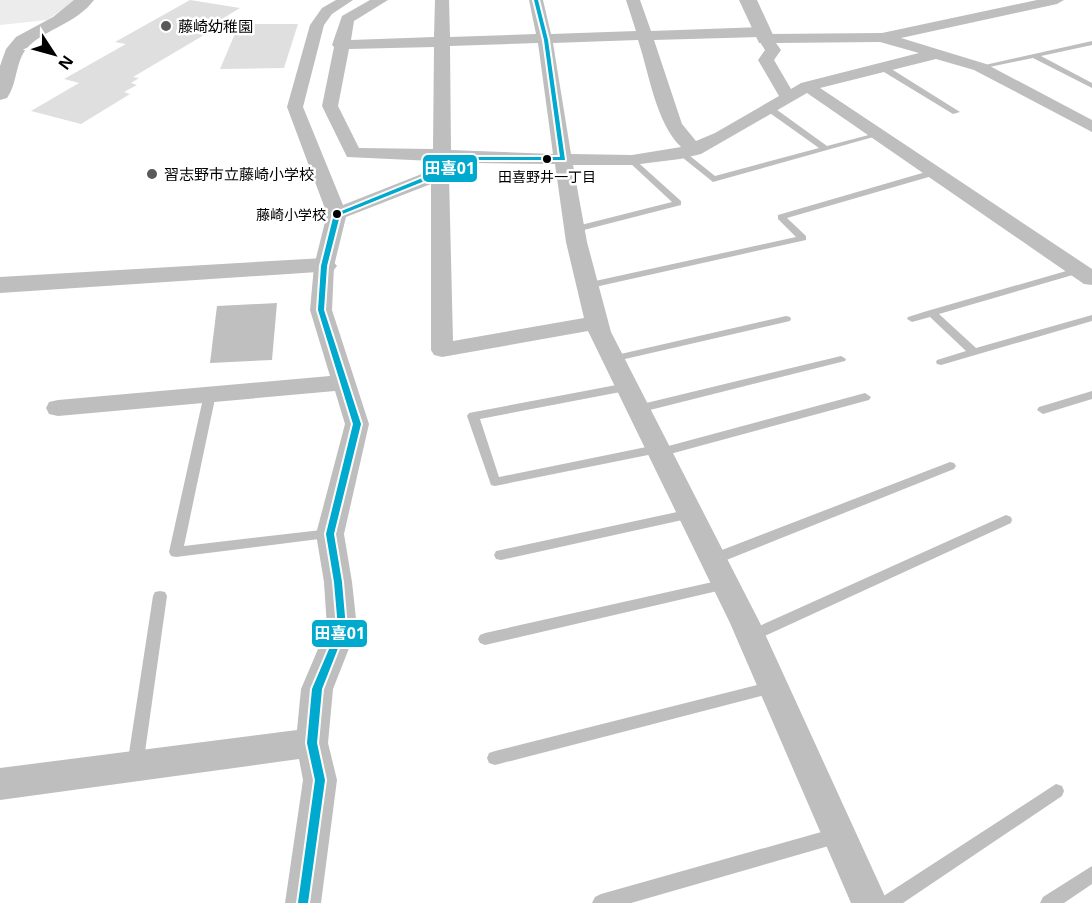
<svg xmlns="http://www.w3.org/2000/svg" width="1092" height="903" font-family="'Open Sans','Noto Sans JP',sans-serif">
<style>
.green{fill:#ececec}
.water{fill:#bfbfbf}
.building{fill:#dfdfdf}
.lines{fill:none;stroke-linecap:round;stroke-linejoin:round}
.service{fill:#bebebe;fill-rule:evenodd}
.minor{fill:#bebebe;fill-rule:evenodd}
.tertiary{fill:#bebebe;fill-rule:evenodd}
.bus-1-casing{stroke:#fff;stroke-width:4}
.bus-1{fill:#00a9ce;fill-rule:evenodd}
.poi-dot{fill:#595959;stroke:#fff;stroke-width:2}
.bus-dot{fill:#000;stroke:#fff;stroke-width:2}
.labels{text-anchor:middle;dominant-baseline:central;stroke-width:5;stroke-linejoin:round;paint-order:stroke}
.far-bus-label{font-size:14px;fill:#000;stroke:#fff}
.far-poi-label{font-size:15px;fill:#000;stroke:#fff;text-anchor:start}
.line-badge{stroke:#fff;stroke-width:2}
.badge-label{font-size:16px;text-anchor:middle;font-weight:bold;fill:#fff}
</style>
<rect width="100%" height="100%" fill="#fff"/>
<!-- green -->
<polygon class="green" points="0,0 76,0 47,20 0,25"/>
<!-- water -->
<polygon class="water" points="277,303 272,360 210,363 217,306"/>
<!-- building -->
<g class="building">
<polygon points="190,0 240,8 212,25 221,25 133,77 139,78 131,83 137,85 124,92 130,94 81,124 31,111 79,83 64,79 126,44 115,42"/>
<polygon points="239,24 298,24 284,68 220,69"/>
</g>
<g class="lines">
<!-- service -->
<g class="service">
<polygon points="1092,41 1092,45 1041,56 1092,83 1092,88 1033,58 980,69 976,67"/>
<polygon points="879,65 885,65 960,112 953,114 879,69"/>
<polygon points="767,107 773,107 827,146 880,132 884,134 713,182 678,154 685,152 715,176 819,148 767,111"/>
<polygon points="632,157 681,201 681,205 576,232 573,231 573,227 672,202 629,162 629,158"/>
<polygon points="936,169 939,170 939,174 787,218 806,236 806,240 586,289 581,286 586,283 796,237 778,219 778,215"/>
<polygon points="1080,267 1083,268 1083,272 939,314 976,348 1092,315 1092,321 941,365 937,364 936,362 937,360 966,351 930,317 912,322 907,319 908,317 927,311"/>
<polygon points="786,316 790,317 791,319 790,321 612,362 607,359 612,356"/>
<polygon points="841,356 846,359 845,361 638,413 632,409 638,405"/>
<polygon points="627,383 633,387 631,390 480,419 499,477 656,445 661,448 865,393 871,397 869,400 659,457 653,454 495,486 491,485 467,416 469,413"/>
<polygon points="210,390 216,394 184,546 330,529 335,531 336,534 335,537 176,557 171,556 169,552 204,394"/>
<polygon points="1092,391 1092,399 1043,414 1037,410 1039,407"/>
<polygon points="950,462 954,463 956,466 954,469 719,563 709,563 707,559 709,555"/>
<polygon points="691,509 696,511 697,514 696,517 501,560 496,559 494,555 496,551 501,550"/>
<polygon points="1006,515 1011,517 1012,520 1011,523 756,640 751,642 746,640 744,636 746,632"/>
<polygon points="726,579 731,580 733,584 731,588 726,589 485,645 480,643 478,639 480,635 485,633"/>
<polygon points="160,591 165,592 167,596 143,766 141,771 135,773 129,771 127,766 153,596 155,592"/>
<polygon points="773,681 778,683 780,687 778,691 773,693 495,765 489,763 487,758 489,753 495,751"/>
<polygon points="1056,784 1062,786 1064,791 1062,796 903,903 879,903 882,897"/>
<polygon points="839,827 845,829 847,835 845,841 839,843 631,903 592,903 595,897 601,894"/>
<polygon points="1092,866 1092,884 1064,903 1040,903 1043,897"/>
</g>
<!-- minor -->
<path class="minor" d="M336,0H353L332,14L324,25L303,107L343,205L447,164H461L463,168L461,172L449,176L453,341L584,318L566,242L555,164L476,163L347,157L322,106L334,47L332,45L342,16L370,0H388L354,21L351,40L434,37L435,0H449L450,37L536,34L529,0H543L551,34L636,31L626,0H640L651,31L762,27L767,29L770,32L768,34L882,33L1037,0H1064L1057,4L901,38L986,64L1092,120V132L974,70L936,59L820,88L1092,269V285L1084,284L807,93L701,154L680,159L632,165H573L587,242L611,332L760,623L888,903H851L730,623L588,331L442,357L434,355L431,350V184L346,217L334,266L332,310L369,424L344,534L352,582L357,628L333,689L328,743L337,780L321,903H285L303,780L299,759L0,800V768L297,730L301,689L327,628L324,582L316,534L345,424L335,391L58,416L49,414L46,408L49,402L58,400L330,376L310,310L314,266L327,214L287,107L310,25L322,8ZM760,37L758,39L765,50L758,60L779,96L715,133L696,141L682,124L654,40ZM638,40C649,73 656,123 681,147L632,155L571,154L553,43ZM880,42L919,53L801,83L791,89L774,60L781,50L776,43ZM538,43L553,154L451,150L450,46ZM434,47L433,149L359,148L338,106L349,49Z"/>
<!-- tertiary -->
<g class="tertiary">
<path d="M74,0H94C77,23 46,29 29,46C15,59 18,83 7,98L0,100V66L6,49L16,37L53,17Z"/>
<polygon points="739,0 757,0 775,39 773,43 759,43"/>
<polygon points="324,258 333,261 337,266 333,271 0,293 0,277"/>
</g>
<!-- bus-1 casing -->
<g class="bus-1-casing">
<polygon id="bus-1" points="534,0 538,0 548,40 565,160 477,160 340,215 327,266 324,310 361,424 334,534 342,582 346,628 322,689 317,743 325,780 308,903 298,903 315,780 307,743 312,689 338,628 334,582 326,534 353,424 318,310 321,266 334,214 474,157 560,157 544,40"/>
</g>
<!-- bus-1 -->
<use href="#bus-1" class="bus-1"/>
</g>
<!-- markers -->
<g class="poi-dot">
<circle cx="166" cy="26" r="6"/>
<circle cx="152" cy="174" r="6"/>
</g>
<g class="bus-dot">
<circle cx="547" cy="159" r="5"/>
<circle cx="337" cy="214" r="5"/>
</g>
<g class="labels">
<!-- far-bus labels -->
<g class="far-bus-label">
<text x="547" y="176">田喜野井一丁目</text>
<text x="326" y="214" text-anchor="end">藤崎小学校</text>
</g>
<!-- far-poi labels -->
<g class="far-poi-label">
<text x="178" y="26">藤崎幼稚園</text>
<text x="164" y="174">習志野市立藤崎小学校</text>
</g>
</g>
<g class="line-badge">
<rect x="422" y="154" width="56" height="29" rx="6" fill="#00a9ce"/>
<rect x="311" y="619" width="57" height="29" rx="6" fill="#00a9ce"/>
</g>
<g class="badge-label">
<text x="450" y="174">田喜01</text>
<text x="340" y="639">田喜01</text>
</g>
<!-- north arrow -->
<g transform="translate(54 54) rotate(126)" stroke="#ffffff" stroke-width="4.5" paint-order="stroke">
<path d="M0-4.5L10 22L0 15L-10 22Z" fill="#000000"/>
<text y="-9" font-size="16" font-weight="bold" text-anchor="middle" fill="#000000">N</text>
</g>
</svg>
